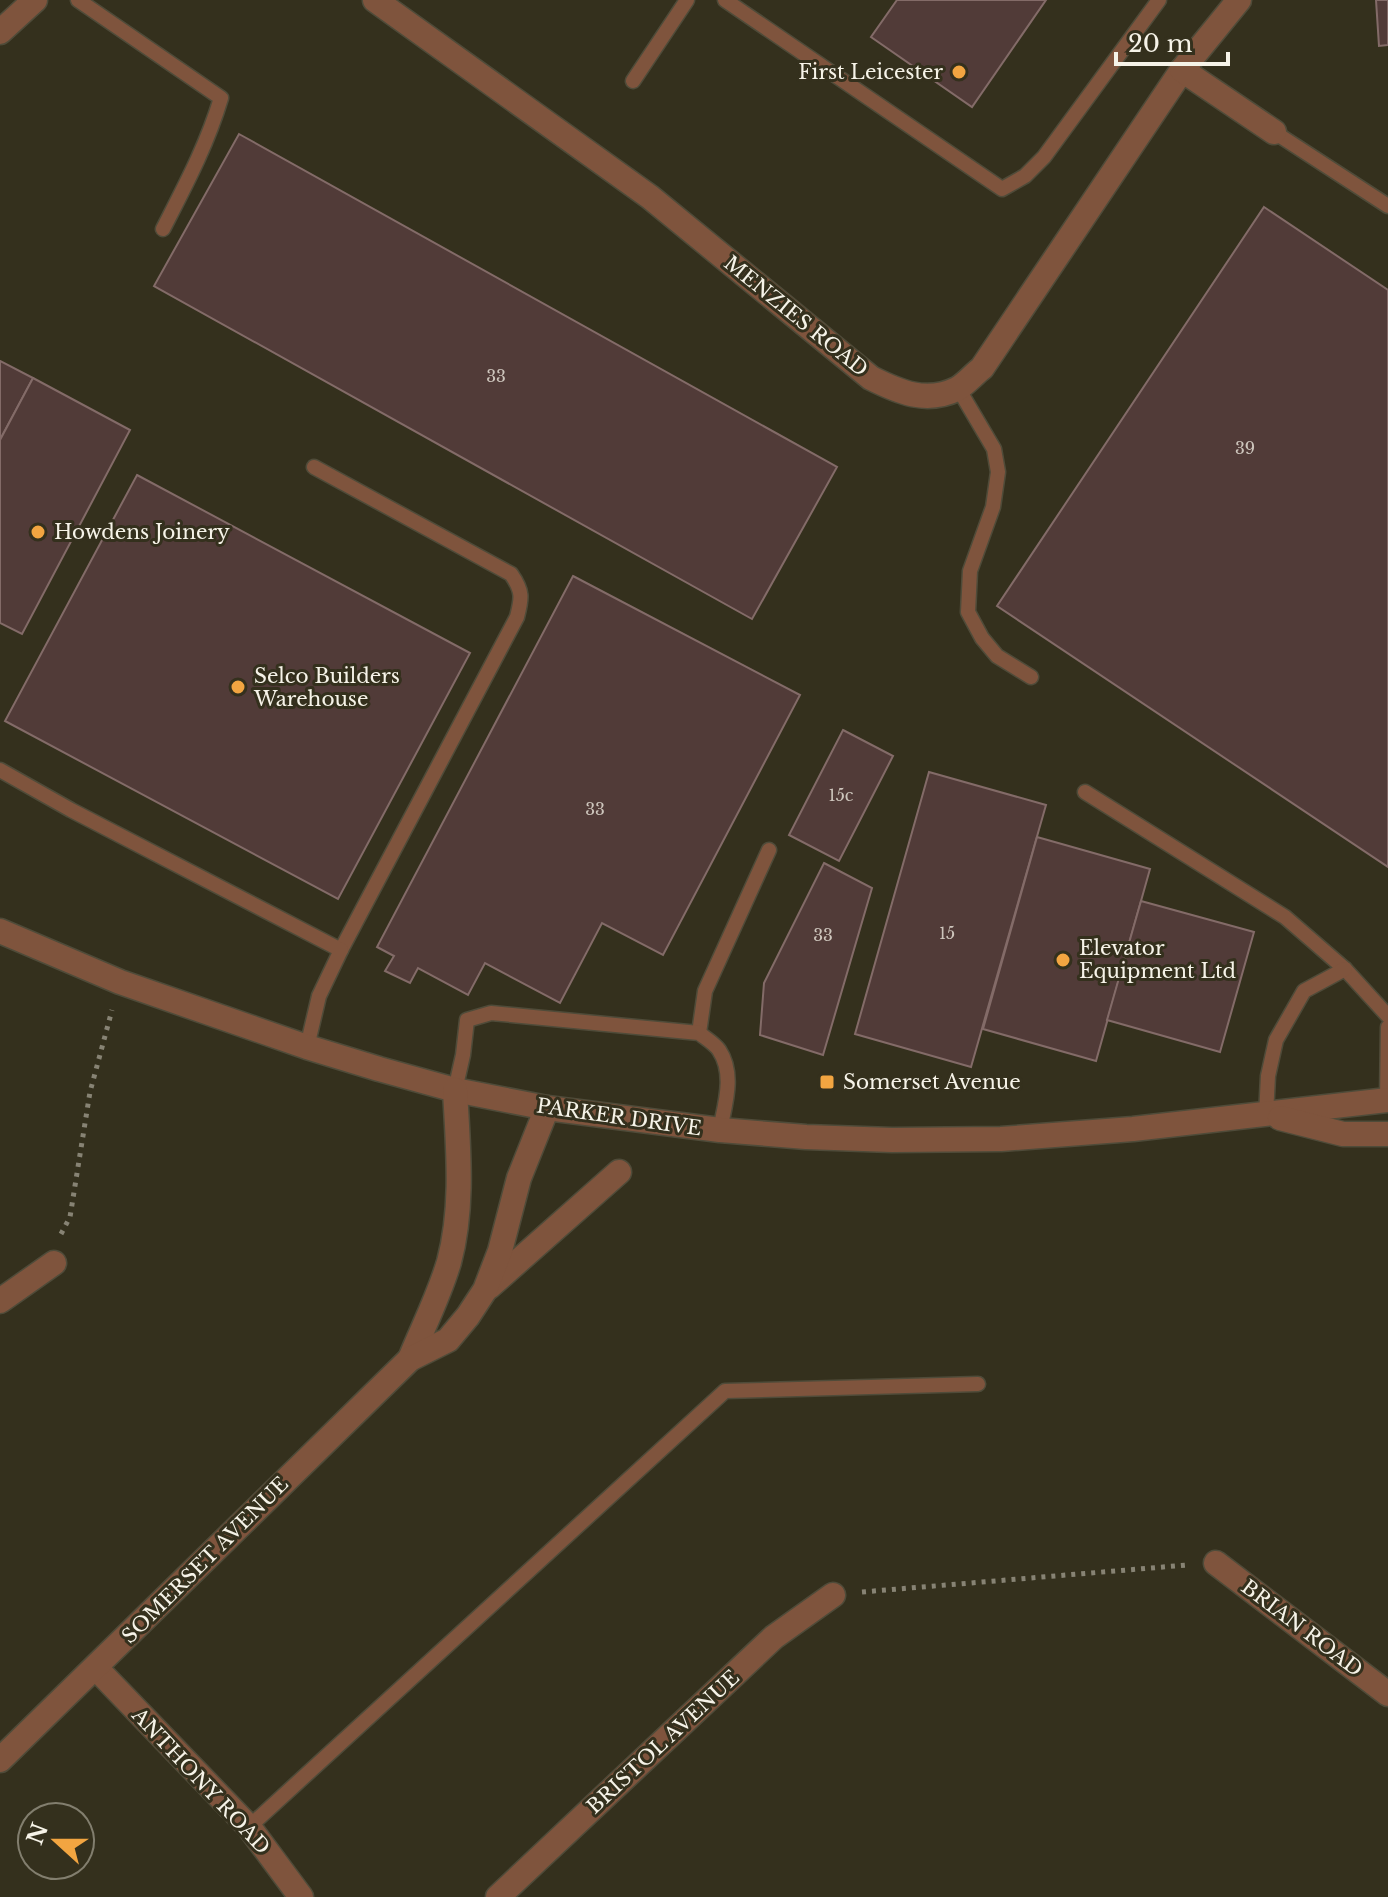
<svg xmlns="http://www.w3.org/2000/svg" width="1388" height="1897" font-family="'Libre Baskerville',serif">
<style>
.building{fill:#513b38;stroke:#836b68;stroke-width:2}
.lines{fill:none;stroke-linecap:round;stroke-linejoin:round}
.service-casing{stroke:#4f4b39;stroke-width:17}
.minor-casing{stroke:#4f4b39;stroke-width:27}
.path{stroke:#878374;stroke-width:5;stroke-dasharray:4 6;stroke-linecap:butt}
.service{stroke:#7f543d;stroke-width:14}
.minor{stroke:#7f543d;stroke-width:24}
.poi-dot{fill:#f2a541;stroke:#34301d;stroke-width:3}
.labels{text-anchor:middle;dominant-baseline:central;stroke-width:6;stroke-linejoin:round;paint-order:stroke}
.number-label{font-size:16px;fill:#cdc5bc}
.poi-label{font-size:20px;fill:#f6f3e8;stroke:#34301d;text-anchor:start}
.street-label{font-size:20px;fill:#f6f3e8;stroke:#34301d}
</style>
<rect width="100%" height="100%" fill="#34301d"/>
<!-- building -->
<g class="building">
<polygon points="897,0 1046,0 972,107 871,37"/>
<polygon points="1376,0 1388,0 1388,45 1379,46"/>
<polygon points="239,134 837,467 752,619 154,286"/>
<polygon points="1264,207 1388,290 1388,867 997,606"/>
<polygon points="0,361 33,378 0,440"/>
<polygon points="33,378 130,430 22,634 0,623 0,440"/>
<polygon points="137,475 470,653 338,899 5,721"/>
<polygon points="573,576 800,695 663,955 602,923 560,1003 485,963 468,995 418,968 410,983 385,971 394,956 377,947"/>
<polygon points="843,730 893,756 839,861 789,835"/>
<polygon points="929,772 1046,805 971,1067 855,1034"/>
<polygon points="1037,837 1150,869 1096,1061 983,1029"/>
<polygon points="824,863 872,888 823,1055 760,1035 764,983"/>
<polygon points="1141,901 1254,932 1220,1052 1107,1020"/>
</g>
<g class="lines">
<!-- service casing -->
<g class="service-casing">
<g id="service">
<path d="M78,0L221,98C207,145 185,186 163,229"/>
<polyline points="725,0 1002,189 1025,176 1044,157 1159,0"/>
<polyline points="633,81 687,0"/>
<polyline points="1274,132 1388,206"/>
<polyline points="958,388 994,449 998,472 993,507 970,571 968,612 982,638 997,656 1031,677"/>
<path d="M314,467L511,574C523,591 522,598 517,617L341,950"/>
<polyline points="0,770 71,810 341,950 319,996 307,1047"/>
<polyline points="1085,792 1285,917 1345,969 1388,1016"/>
<polyline points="699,1033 705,991 769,850"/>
<path d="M455,1090L463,1055L467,1020L491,1013L699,1033C705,1038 714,1043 719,1050C735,1074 725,1104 720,1130"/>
<polyline points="1387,1100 1388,1027"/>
<polyline points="1266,1115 1268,1076 1276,1040 1304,991 1345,969"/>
<polyline points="249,1827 725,1391 978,1384"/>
</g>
</g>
<!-- minor casing -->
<g class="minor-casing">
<g id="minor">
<path d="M375,0L650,197L871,378C899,392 926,404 957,389C966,384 974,374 982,368L1182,70L1239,0"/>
<polyline points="0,32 35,0"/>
<polyline points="1182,70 1274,132"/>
<polyline points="0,931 120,982 307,1047 379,1069 455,1090 547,1108 720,1130 806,1137 892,1140 1001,1139 1133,1129 1388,1100"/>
<polyline points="1280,1118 1343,1134 1388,1134"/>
<polyline points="489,1287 619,1172"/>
<polyline points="0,1301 54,1263"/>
<path d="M410,1359C423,1327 439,1296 449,1262C464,1206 458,1147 455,1090"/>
<polyline points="1216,1563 1388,1694"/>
<polyline points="96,1668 249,1827 301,1897"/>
<polyline points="0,1760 410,1359 448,1340 468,1316 485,1290 500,1251 519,1178 547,1108"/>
<polyline points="498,1897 774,1637 833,1595"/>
</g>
</g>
<!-- path -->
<g class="path">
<polyline points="61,1234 70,1217 90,1092 112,1010"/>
<polyline points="862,1592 1187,1565"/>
</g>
<!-- service -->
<use href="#service" class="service"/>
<!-- minor -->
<use href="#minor" class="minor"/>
</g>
<!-- markers -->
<g class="poi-dot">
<circle cx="959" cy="72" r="8"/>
<circle cx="38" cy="532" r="8"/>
<circle cx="238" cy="687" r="8"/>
<circle cx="1063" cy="960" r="8"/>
<rect x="819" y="1074" width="16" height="16" rx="4"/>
</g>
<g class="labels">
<!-- number labels -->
<g class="number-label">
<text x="496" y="376">33</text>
<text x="1245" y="448">39</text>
<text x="841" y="795">15c</text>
<text x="595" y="809">33</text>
<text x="947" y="933">15</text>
<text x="823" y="935">33</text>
</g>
<!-- poi labels -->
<g class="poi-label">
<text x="943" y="72" text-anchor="end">First Leicester</text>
<text x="54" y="532">Howdens Joinery</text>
<text x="254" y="676">Selco Builders<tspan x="254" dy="23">Warehouse</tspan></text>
<text x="1079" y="948">Elevator<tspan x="1079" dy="23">Equipment Ltd</tspan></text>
<text x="843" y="1082">Somerset Avenue</text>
</g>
<!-- street labels -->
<g class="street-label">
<text transform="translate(796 316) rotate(39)">MENZIES ROAD</text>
<text transform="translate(619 1117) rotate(8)">PARKER DRIVE</text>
<text transform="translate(205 1560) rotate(-45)">SOMERSET AVENUE</text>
<text transform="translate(1302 1628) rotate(37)">BRIAN ROAD</text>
<text transform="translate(663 1742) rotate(-43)">BRISTOL AVENUE</text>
<text transform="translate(201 1781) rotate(47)">ANTHONY ROAD</text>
</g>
</g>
<!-- north arrow -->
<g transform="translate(56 1841) rotate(291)"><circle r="38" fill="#34301d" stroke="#827e6e" stroke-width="2"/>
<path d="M0-6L14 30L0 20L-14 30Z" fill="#f2a541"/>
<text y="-12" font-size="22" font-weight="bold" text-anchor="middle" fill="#f6f3e8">N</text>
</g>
<!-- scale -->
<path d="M1116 52v12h112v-12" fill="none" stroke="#f6f3e8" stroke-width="4"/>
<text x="1128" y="52" font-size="24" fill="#f6f3e8" stroke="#34301d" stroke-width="6" paint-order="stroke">20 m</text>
</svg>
